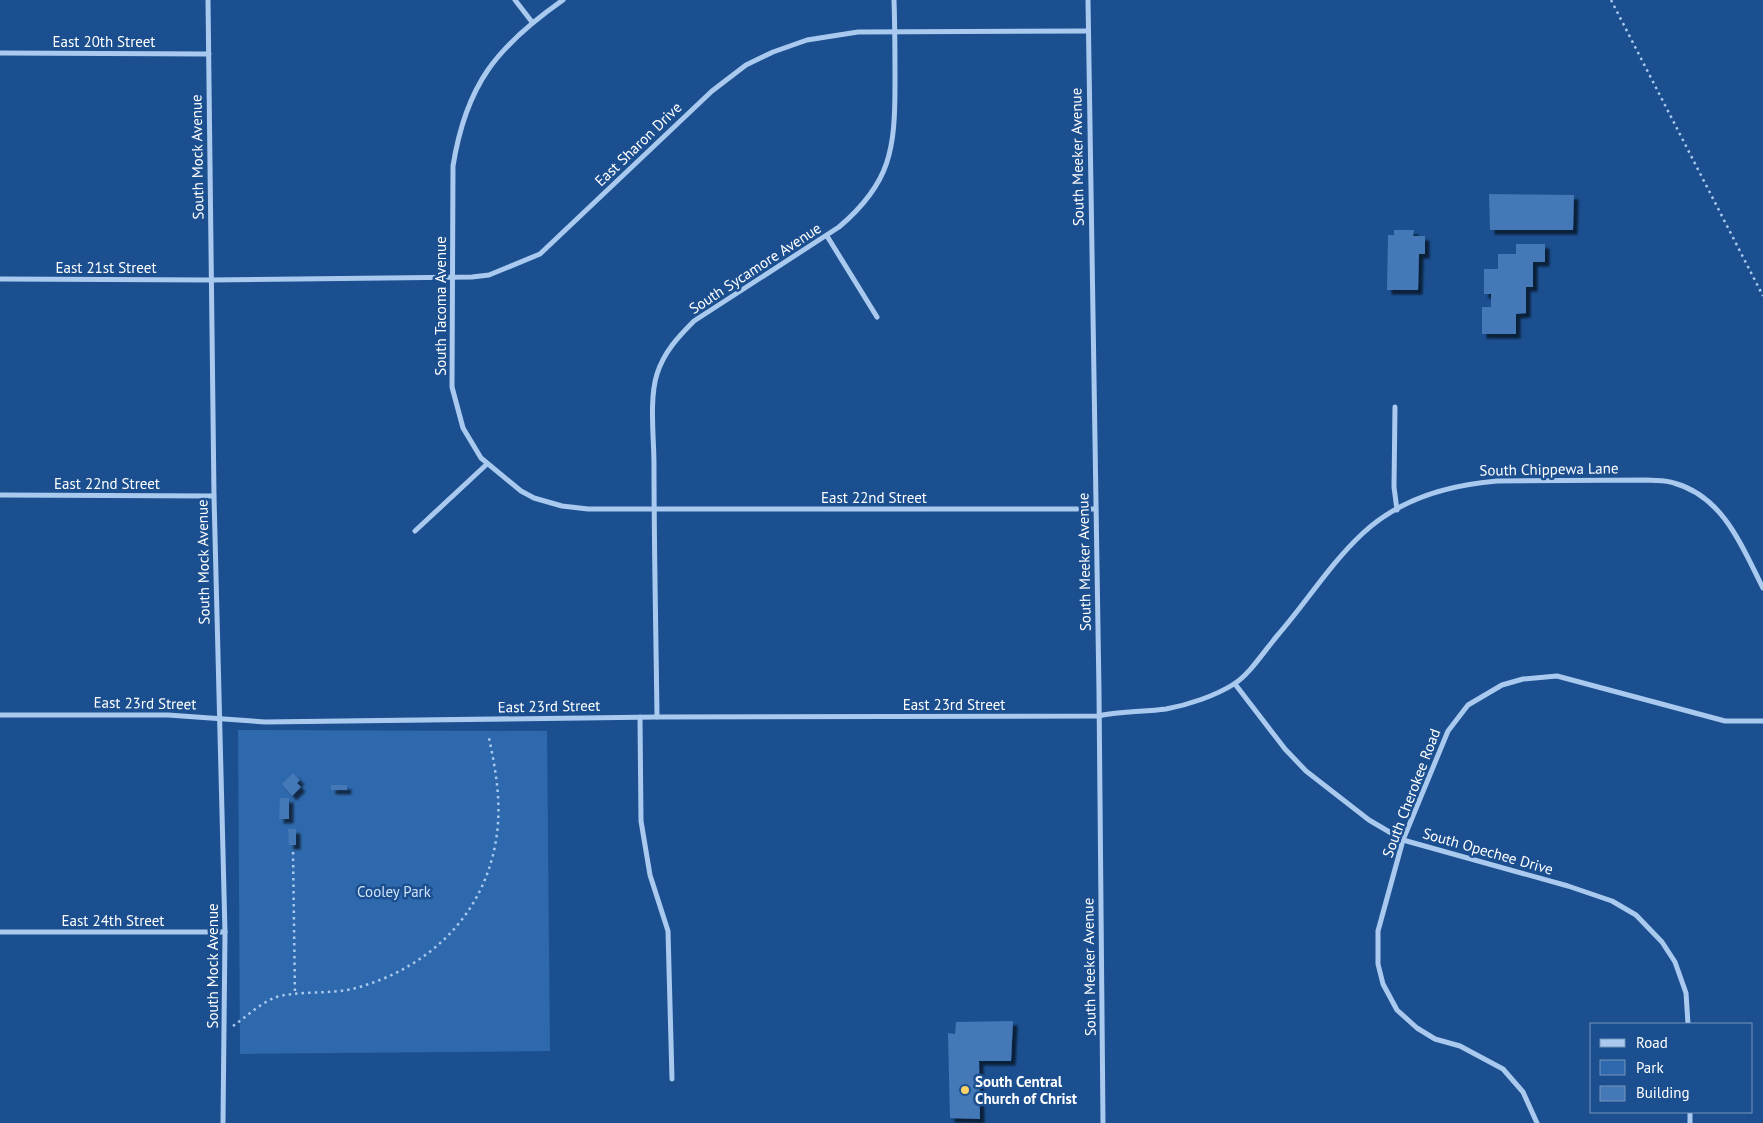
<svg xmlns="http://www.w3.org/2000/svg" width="1763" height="1123" font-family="'PT Sans',sans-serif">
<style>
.green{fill:#2e69ad}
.building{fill:#4478b7;filter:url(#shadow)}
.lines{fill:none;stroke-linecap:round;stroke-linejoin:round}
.path{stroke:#a9c9ee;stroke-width:2.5;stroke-dasharray:2.5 4;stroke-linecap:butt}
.street{stroke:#a9c9ee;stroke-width:5}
.poi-dot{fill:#ffd166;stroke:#1b4f8f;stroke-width:2}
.labels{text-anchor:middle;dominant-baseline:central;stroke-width:5;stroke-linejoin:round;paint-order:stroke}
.street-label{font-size:15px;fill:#fff;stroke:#1b4f8f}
.park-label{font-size:15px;fill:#cfe3fa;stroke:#1b4f8f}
.poi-label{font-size:15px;font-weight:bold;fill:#fff;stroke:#1b4f8f;text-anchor:start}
</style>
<defs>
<filter id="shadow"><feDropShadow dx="4.5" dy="4.5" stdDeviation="1" flood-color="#0009"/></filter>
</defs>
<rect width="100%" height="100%" fill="#1b4f8f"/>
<!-- green -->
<polygon class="green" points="238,730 547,731 550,1051 240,1054"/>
<!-- building -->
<g class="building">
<polygon points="1489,194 1574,195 1573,230 1490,230"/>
<polygon points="1394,230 1414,230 1413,236 1425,236 1425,254 1419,254 1418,290 1387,290 1388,235 1394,235"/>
<polygon points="1516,244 1545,244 1545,262 1533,262 1533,287 1526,287 1526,313 1516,314 1516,334 1482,334 1482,307 1491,307 1491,294 1484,294 1484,269 1498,269 1498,254 1516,254"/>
<polygon points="293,773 300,780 297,783 301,787 292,796 282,784"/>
<rect x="331" y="785" width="16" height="5"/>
<polygon points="280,798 289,798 289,819 279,819"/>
<polygon points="288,829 296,829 296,845 289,845"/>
<polygon points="1013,1021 1011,1061 979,1061 980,1119 950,1118 948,1033 955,1034 956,1022"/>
</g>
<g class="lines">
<!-- path -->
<g class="path">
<polyline points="1611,0 1763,296"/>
<polyline points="293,852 295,995"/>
<path d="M233,1026C246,1017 259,1004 274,998C294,990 332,995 356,988C429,968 484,915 496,840C502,805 496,771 489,738"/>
</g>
<!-- street -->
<g class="street">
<polyline points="208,0 214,496 225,932 223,1123"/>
<polyline points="515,0 532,22"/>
<path d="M563,0C496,47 466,85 453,166L452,387L463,428L481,458L521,491L534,498L562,506L588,509H1095"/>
<polyline points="1088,0 1099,692 1103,1123"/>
<polyline points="0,53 209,54"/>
<polyline points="827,236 877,317"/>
<polyline points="0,279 211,280 472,277 489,275 540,254 712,91 746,65 773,52 807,40 858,32 1088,31"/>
<polyline points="1395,407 1394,487 1397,510"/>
<polyline points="0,495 214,496"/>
<polyline points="415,531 487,464"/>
<polyline points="1235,684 1285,749 1306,771 1369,820 1403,840 1568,886 1612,901 1636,915 1662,942 1675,962 1686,993 1688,1024"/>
<path d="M0,715H168L265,722L657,717L1098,716C1121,711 1144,712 1166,709C1188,705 1215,696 1234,684C1249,675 1265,650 1277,636C1306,603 1330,564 1362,534C1399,499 1448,485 1497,481L1647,480C1656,481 1666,480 1674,483C1724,497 1742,547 1763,588"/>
<polyline points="640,717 641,821 650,875 668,931 672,1079"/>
<path d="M657,717C656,633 654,549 654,465C654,438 649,399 657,374C664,352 678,337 694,321L839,227C891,183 895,149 895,84C895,56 895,28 894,0"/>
<polyline points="0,932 225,932"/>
<polyline points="1690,1112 1690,1123"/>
<polyline points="1537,1123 1523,1092 1503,1069 1460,1046 1435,1039 1417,1028 1397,1010 1383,984 1378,964 1378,931 1403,840 1448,731 1468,705 1502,685 1523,679 1557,676 1725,721 1763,721"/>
</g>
</g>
<!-- markers -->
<circle class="poi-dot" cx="965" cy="1090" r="5"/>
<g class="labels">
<!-- street labels -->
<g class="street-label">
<text x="104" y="41">East 20th Street</text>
<text transform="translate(638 144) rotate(-44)">East Sharon Drive</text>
<text transform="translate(197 157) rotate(-91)">South Mock Avenue</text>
<text transform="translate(1077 157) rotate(-91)">South Meeker Avenue</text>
<text x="106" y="267">East 21st Street</text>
<text transform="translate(755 268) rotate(-33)">South Sycamore Avenue</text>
<text transform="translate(440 306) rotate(-90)">South Tacoma Avenue</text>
<text transform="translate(1549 469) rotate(-1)">South Chippewa Lane</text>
<text x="107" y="483">East 22nd Street</text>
<text x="874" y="497">East 22nd Street</text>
<text transform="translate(203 562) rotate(-91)">South Mock Avenue</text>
<text transform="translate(1084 562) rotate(-91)">South Meeker Avenue</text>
<text transform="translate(145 703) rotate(1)">East 23rd Street</text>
<text x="954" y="704">East 23rd Street</text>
<text transform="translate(549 706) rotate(-1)">East 23rd Street</text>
<text transform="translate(1411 793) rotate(-69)">South Cherokee Road</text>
<text transform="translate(1488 851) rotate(16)">South Opechee Drive</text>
<text x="113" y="920">East 24th Street</text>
<text transform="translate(212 966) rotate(-90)">South Mock Avenue</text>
<text transform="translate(1089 967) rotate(-91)">South Meeker Avenue</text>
</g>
<!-- park labels -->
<g class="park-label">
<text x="394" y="891">Cooley Park</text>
</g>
<!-- poi labels -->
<g class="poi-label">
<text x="975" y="1081">South Central<tspan x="975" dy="17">Church of Christ</tspan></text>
</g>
</g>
<!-- legend -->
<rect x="1590" y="1023" width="162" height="90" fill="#1b4f8f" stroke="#7695bc"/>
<rect x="1600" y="1039" width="25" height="8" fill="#a9c9ee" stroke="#7695bc"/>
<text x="1636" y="1048" font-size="15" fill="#ffffff">Road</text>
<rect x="1600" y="1060" width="25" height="15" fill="#2e69ad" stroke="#7695bc"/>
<text x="1636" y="1073" font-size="15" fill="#ffffff">Park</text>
<rect x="1600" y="1086" width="25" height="15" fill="#4478b7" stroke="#7695bc"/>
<text x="1636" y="1098" font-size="15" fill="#ffffff">Building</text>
</svg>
